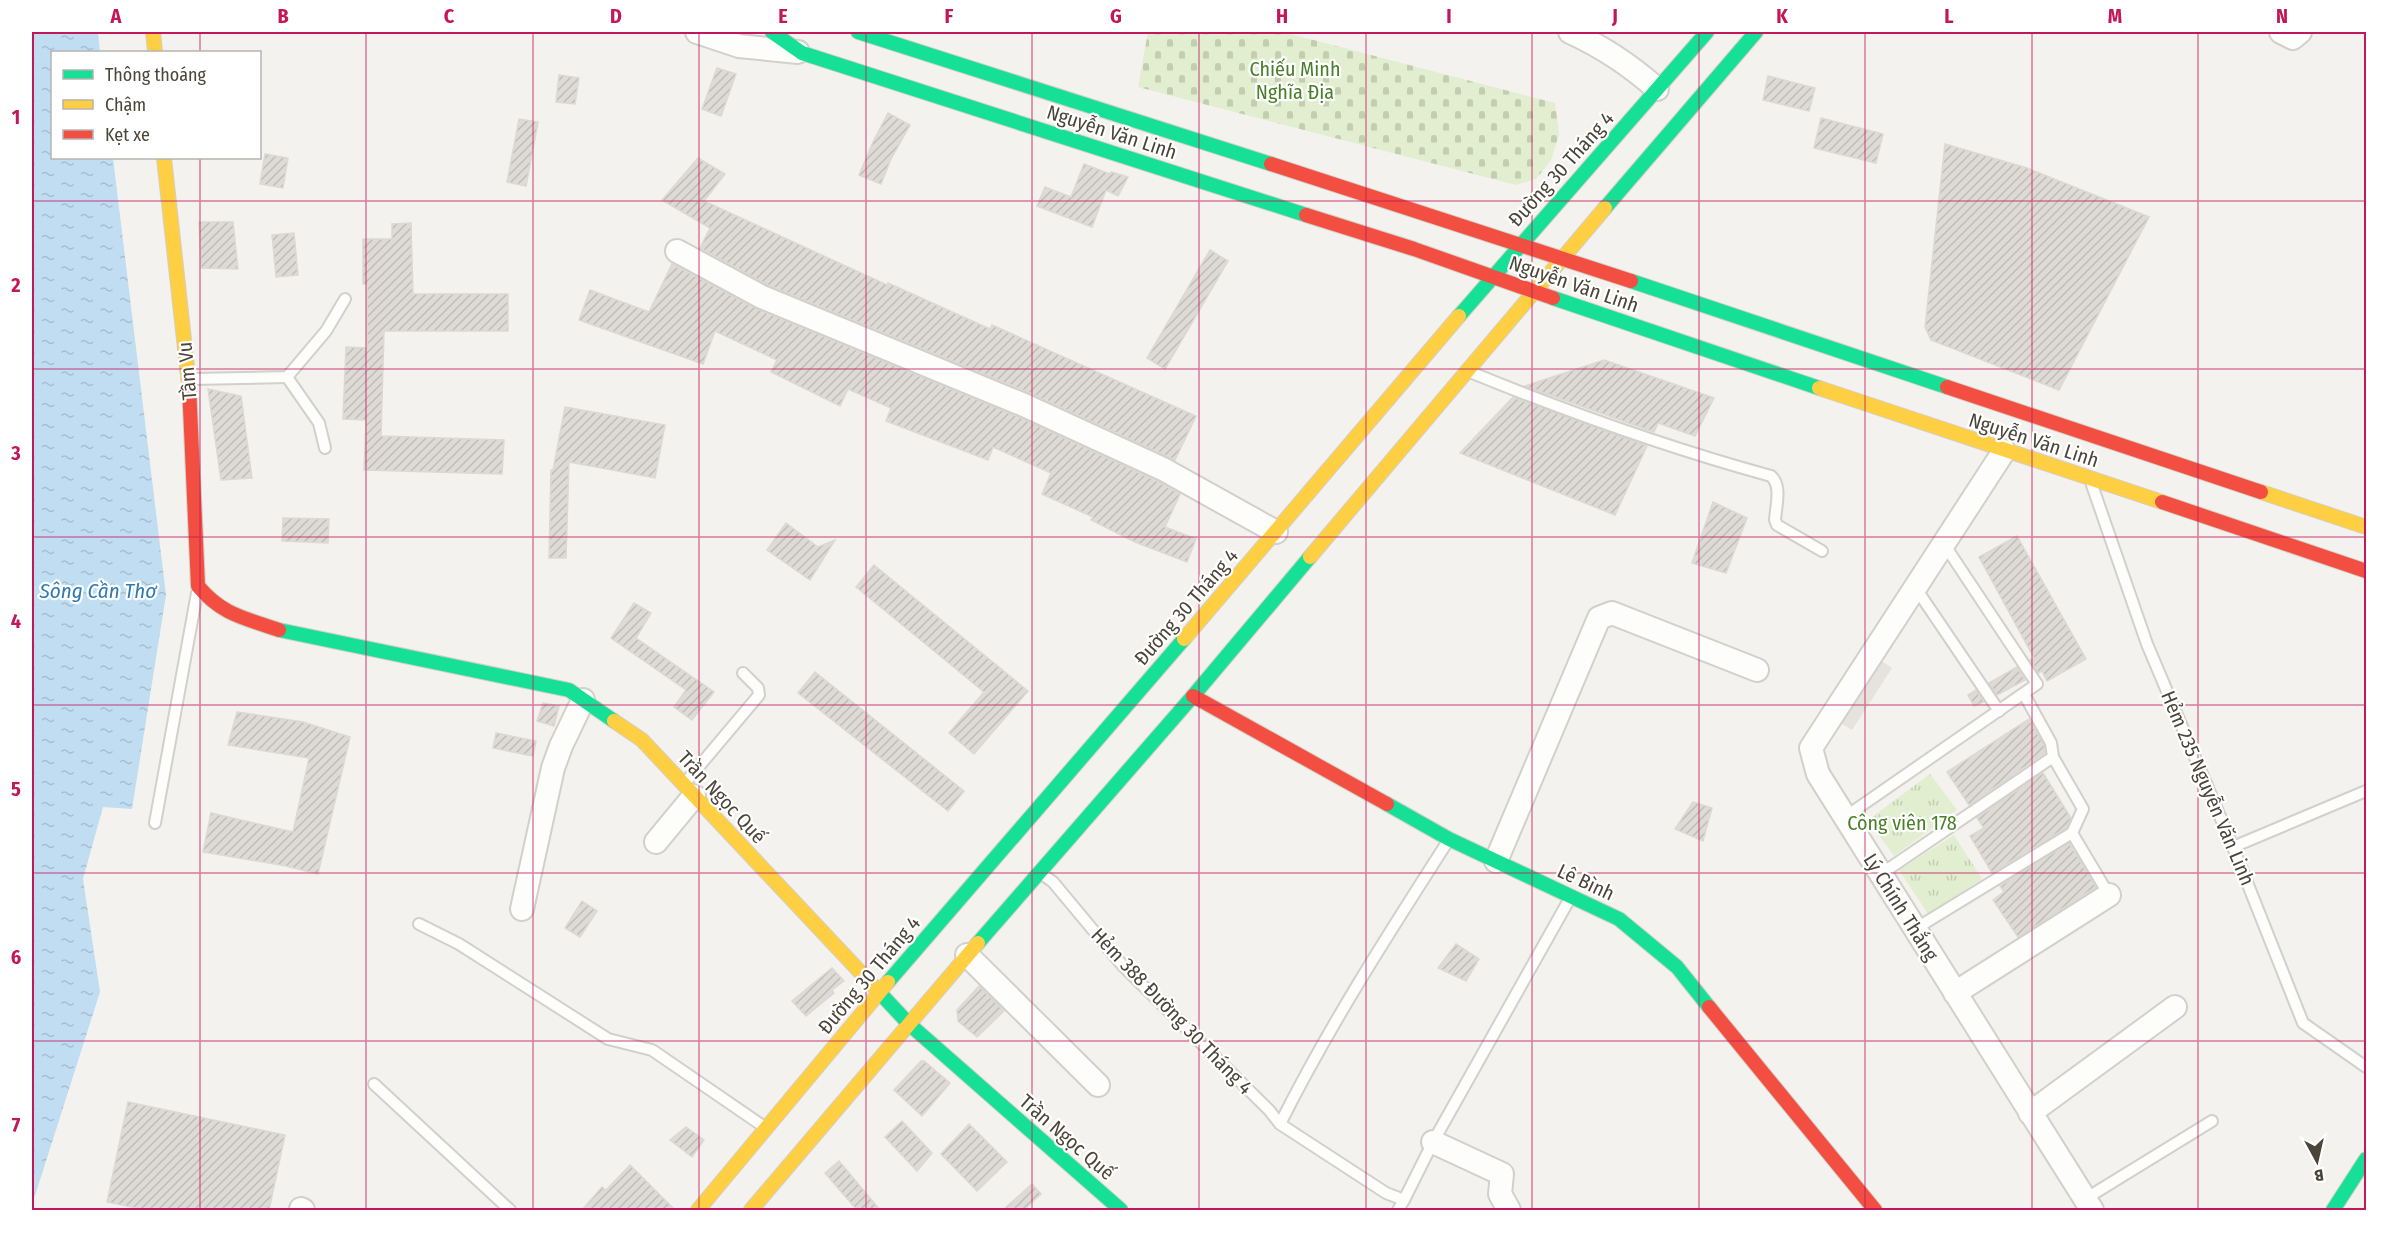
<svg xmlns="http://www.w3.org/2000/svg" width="2398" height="1242" font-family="'Fira Sans Condensed',sans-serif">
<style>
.grass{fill:url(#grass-tufts)}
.cemetery{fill:url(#cemetery-stones)}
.parking{fill:#e6e3df}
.water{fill:url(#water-ripples)}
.building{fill:url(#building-hatch);stroke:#dcd9d4;stroke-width:1.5}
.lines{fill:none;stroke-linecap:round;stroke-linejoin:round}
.lane-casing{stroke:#d2d0cb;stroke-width:14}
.street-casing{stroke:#d2d0cb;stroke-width:26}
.fast-casing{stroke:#d3cfc5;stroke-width:16}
.slow-casing{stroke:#d3cfc5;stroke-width:16}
.jam-casing{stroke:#d3cfc5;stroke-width:16}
.lane{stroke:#fdfdfc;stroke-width:10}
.street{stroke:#fdfdfc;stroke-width:22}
.fast{stroke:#16e098;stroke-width:14}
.slow{stroke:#ffcf43;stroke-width:14}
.jam{stroke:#f24e42;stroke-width:14}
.grid{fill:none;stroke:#c2185b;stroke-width:1.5;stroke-opacity:0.55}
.labels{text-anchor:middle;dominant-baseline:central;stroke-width:4.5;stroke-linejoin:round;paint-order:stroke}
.park-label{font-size:20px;fill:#4a7f2a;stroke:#fff}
.street-label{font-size:20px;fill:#4b4439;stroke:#fff}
.water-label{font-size:21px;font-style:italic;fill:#2e7ab2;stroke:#fff}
.neatline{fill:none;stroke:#c2185b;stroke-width:2}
.grid-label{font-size:20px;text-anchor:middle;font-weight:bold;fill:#c2185b}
</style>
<defs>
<pattern id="grass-tufts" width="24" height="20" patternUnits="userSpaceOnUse" patternTransform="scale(1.5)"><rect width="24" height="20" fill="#e1eecf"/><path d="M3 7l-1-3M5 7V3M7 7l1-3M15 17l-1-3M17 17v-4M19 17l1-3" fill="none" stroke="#c3cdb2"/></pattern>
<pattern id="cemetery-stones" width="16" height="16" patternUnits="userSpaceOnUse" patternTransform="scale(1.5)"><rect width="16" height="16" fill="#e1eecf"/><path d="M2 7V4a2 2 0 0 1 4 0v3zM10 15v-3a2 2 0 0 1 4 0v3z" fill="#c3cdb2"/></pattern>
<pattern id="water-ripples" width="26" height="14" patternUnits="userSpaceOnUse" patternTransform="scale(1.5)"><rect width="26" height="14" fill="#c0ddf1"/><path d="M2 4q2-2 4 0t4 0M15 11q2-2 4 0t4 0" fill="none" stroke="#a6bfcf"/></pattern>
<pattern id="building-hatch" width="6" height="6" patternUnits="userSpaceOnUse" patternTransform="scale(1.5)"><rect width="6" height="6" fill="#dedbd6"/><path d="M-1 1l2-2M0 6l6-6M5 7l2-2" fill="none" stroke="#c0bdb8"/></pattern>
</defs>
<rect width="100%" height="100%" fill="#f4f2ee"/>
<!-- grass -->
<g class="grass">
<polygon points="1930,774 1957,810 1894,856 1868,820"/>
<polygon points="1954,835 1982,879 1928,914 1899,870"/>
</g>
<!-- cemetery -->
<polygon class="cemetery" points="1148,32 1283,32 1555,103 1559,135 1551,160 1536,179 1516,185 1138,87"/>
<!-- parking -->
<polygon class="parking" points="1876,657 1892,668 1852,730 1836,720"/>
<!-- water -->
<polygon class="water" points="32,32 98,32 100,52 52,52 52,158 113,158 166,595 132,809 103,807 83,879 100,992 32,1205"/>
<!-- building -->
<g class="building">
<polygon points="717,68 736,74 721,116 702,109"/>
<polygon points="559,75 579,78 575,104 556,102"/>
<polygon points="1768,76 1815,88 1809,111 1763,100"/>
<polygon points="888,113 910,125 891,159 881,184 859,175 873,142"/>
<polygon points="1821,118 1883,134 1876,163 1814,148"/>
<polygon points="519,119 538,122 526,186 507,182"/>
<polygon points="1945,144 2027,168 2149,217 2059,390 1931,340 1925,327"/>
<polygon points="265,154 288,158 283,188 260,184"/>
<polygon points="698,158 725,174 704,201 887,285 888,283 990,329 992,325 1196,416 1175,460 1030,393 768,285 700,248 710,228 662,200"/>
<polygon points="1084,164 1110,174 1111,172 1128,177 1118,196 1106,190 1092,227 1037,206 1045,187 1071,197"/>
<polygon points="199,222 233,222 238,269 201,268"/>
<polygon points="411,223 413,294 508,294 508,331 384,331 381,436 504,440 502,474 364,470 366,420 343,419 346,347 367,348 367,284 363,284 363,239 392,239 392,224"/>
<polygon points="294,233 298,275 276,277 272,235"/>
<polygon points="1210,250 1228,261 1165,369 1147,358"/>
<polygon points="672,264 757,309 1019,417 1157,481 1180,494 1165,527 1196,539 1187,562 1135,542 1091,520 1093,517 1042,494 1051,473 993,447 988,460 886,421 891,408 848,389 840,406 771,372 777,360 715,331 703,364 579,320 590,290 649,312"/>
<polygon points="1604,360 1714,398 1695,436 1658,423 1654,432 1525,386"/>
<polygon points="208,389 241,396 252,478 221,480"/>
<polygon points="1513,397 1647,446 1615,515 1460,453"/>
<polygon points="565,407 665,425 655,478 569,462 566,558 549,558 551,470 553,470"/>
<polygon points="1713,502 1747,518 1726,573 1692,563"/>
<polygon points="283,518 329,519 328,543 282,541"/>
<polygon points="786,523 818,547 835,540 810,580 767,550"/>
<polygon points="2017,536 2086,659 2047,681 2042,671 2038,673 2030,660 2034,658 1979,557"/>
<polygon points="874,565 1028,691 974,754 949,733 984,692 856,587"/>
<polygon points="634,603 651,613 636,638 714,692 692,720 674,707 686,690 611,638"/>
<polygon points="2017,667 2025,680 1997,695 1989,683"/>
<polygon points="815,672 964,791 948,811 798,693"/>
<polygon points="1976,690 1984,702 1974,706 1968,695"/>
<polygon points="543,703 559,706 554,726 537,721"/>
<polygon points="237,712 303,722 350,737 318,874 286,866 203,852 211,813 293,832 309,758 228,745"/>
<polygon points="2029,719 2044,745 2045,753 1969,805 1947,772"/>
<polygon points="496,733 536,741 533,756 493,748"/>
<polygon points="2043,773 2071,818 2066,828 1992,873 1970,836 1984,828 1977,818"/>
<polygon points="1693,802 1712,808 1703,841 1675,829"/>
<polygon points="2069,843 2096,887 2018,937 1993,900 2004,892 2000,886"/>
<polygon points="582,901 597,911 580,937 565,928"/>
<polygon points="1456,944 1479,959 1466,981 1438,968"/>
<polygon points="832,968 844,981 832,990 834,993 806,1016 792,1001"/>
<polygon points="979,986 1004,1011 977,1037 958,1021 957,1010"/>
<polygon points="921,1061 924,1061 950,1083 922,1116 894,1090"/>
<polygon points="128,1102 285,1135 269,1210 146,1210 107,1202"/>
<polygon points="902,1121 932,1153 917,1171 885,1137"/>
<polygon points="969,1124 1007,1162 977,1191 941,1154"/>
<polygon points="686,1127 704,1140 692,1157 670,1140"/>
<polygon points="839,1161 880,1210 857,1210 825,1173"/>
<polygon points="630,1165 675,1210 582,1210 602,1187 606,1190"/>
<polygon points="1032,1184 1041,1194 1024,1210 1003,1210"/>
</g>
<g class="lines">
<!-- lane casing -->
<g class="lane-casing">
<g id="lane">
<path d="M1470,372C1568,412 1669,448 1771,476C1782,486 1776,505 1775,520L1777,525L1822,551"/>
<polyline points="287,377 319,423 325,448"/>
<polyline points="193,379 287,377 326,331 345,299"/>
<polyline points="2092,485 2147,644 2233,847 2303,1023 2366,1067"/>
<polyline points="1915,587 1999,711"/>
<polyline points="2024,694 2051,743 2053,757 2083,809 2072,833 2109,895"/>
<polyline points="685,783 759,695 758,688 743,673"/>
<polyline points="1845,817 2037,684 1944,544"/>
<polyline points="155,823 197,593"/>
<polyline points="2233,847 2366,791"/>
<path d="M1042,874L1053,882L1123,966L1269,1110L1280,1124C1329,1026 1389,933 1448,841"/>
<polyline points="1881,874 2053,757"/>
<polyline points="419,924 459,944 608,1039 652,1050 763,1126"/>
<polyline points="1915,929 2072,833"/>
<polyline points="374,1084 510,1210"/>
<polyline points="1280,1124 1386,1193 1404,1200 1398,1210"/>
<polyline points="2085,1199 2212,1121"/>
<polyline points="1404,1200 1433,1142 1569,900"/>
</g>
</g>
<!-- street casing -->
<g class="street-casing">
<g id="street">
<polyline points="697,32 739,46 798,52"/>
<path d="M1570,32C1603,47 1630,65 1657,89"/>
<polyline points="2281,32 2293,38 2300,32"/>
<polyline points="677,251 762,297 1024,405 1163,469 1276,532"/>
<polyline points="2004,451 1811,748 1818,774 2092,1210"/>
<polyline points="656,842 694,796"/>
<polyline points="1496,861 1599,618 1612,613 1757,670"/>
<polyline points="522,909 553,768 561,746 583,700"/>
<polyline points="967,955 1098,1085"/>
<polyline points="1955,993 2109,895"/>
<polyline points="2030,1113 2175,1007"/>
<polyline points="1433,1142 1502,1174 1500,1194 1509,1210"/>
<polyline points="301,1209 303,1210"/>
</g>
</g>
<!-- fast casing -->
<g class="fast-casing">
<g id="fast">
<polyline points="772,32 802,53 1306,215"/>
<polyline points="858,32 1271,164"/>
<polyline points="1605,208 1756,32"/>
<polyline points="1631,281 1947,387"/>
<polyline points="1553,298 1819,388"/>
<polyline points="1459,316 1707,32"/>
<polyline points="279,630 569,690 614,721"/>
<polyline points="1387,804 1449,839 1619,919 1677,967 1709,1007"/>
<polyline points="978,943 1193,696 1310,557"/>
<polyline points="888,982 1184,639"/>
<polyline points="879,992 908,1023 1121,1210"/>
<polyline points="2333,1210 2366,1159"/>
</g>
</g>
<!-- slow casing -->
<g class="slow-casing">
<g id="slow">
<polyline points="153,32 155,52"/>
<polyline points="164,158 189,385"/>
<polyline points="1819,388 2162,502"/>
<polyline points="2261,492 2366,527"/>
<polyline points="1310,557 1605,208"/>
<polyline points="1184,639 1459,316"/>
<polyline points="614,721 642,740 879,992"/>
<polyline points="698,1210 888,982"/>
<polyline points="751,1210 978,943"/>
</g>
</g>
<!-- jam casing -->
<g class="jam-casing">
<g id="jam">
<polyline points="1271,164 1631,281"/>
<polyline points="1306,215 1414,249 1553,298"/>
<path d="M189,385L198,586C222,615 245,618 279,630"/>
<polyline points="1947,387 2261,492"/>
<polyline points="2162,502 2366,571"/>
<polyline points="1193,696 1387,804"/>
<polyline points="1709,1007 1875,1210"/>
</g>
</g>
<!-- lane -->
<use href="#lane" class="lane"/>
<!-- street -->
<use href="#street" class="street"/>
<!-- fast -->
<use href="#fast" class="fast"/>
<!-- slow -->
<use href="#slow" class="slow"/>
<!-- jam -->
<use href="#jam" class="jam"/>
</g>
<!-- grid -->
<path class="grid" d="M200,32V52M366,32V1210M533,32V1210M699,32V1210M866,32V1210M1032,32V1210M1199,32V1210M1366,32V1210M1532,32V1210M1699,32V1210M1865,32V1210M2032,32V1210M2198,32V1210M200,158V1210M32,201H2366M32,369H2366M32,537H2366M32,705H2366M32,873H2366M32,1041H2366"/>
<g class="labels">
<!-- park labels -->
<g class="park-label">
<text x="1295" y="69">Chiếu Minh<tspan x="1295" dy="23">Nghĩa Địa</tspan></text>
<text x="1902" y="823">Công viên 178</text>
</g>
<!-- street labels -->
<g class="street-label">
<text transform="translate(1112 132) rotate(18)">Nguyễn Văn Linh</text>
<text transform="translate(1561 169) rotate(-48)">Đường 30 Tháng 4</text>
<text transform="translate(1574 284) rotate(19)">Nguyễn Văn Linh</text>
<text transform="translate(187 371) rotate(-95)">Tầm Vu</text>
<text transform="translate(2034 440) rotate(18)">Nguyễn Văn Linh</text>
<text transform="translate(1186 607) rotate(-49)">Đường 30 Tháng 4</text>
<text transform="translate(2208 788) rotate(67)">Hẻm 235 Nguyễn Văn Linh</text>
<text transform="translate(722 797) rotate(47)">Trần Ngọc Quế</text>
<text transform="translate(1586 882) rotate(25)">Lê Bình</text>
<text transform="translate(1901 907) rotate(58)">Lý Chính Thắng</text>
<text transform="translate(869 975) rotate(-50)">Đường 30 Tháng 4</text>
<text transform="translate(1172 1011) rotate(46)">Hẻm 388 Đường 30 Tháng 4</text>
<text transform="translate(1067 1137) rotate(41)">Trần Ngọc Quế</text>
</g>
<!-- water labels -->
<g class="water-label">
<text x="98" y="591">Sông Cần Thơ</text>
</g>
</g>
<!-- border -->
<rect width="2398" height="1242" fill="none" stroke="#ffffff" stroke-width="66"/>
<!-- legend -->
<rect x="51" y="51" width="210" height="108" fill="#ffffff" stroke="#b7b4b0" stroke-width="1.5"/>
<rect x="63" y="70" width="30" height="9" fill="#16e098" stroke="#b7b4b0" stroke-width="1.5"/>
<text x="105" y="81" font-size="18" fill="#4b4439">Thông thoáng</text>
<rect x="63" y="100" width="30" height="9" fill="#ffcf43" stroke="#b7b4b0" stroke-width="1.5"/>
<text x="105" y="111" font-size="18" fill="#4b4439">Chậm</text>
<rect x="63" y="130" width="30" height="9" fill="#f24e42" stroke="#b7b4b0" stroke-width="1.5"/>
<text x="105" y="141" font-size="18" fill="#4b4439">Kẹt xe</text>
<!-- north arrow -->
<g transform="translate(2317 1161) rotate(172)" stroke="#ffffff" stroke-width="4.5" paint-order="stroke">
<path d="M0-4.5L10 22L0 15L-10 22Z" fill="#4b4439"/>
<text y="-9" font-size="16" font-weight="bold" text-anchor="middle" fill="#4b4439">B</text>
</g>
<rect x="33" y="33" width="2332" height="1176" class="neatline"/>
<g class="grid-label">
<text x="116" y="23">A</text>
<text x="283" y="23">B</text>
<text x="449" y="23">C</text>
<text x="616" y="23">D</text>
<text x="783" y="23">E</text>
<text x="949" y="23">F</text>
<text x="1116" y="23">G</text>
<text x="1282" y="23">H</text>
<text x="1449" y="23">I</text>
<text x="1615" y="23">J</text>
<text x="1782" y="23">K</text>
<text x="1949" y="23">L</text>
<text x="2115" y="23">M</text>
<text x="2282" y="23">N</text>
<text x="16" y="124">1</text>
<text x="16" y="292">2</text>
<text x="16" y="460">3</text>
<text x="16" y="628">4</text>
<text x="16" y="796">5</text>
<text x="16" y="964">6</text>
<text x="16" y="1132">7</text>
</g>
</svg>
